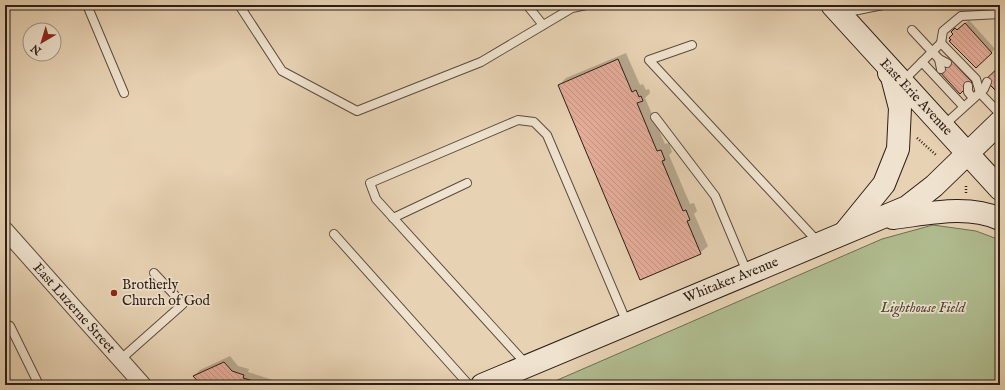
<svg xmlns="http://www.w3.org/2000/svg" width="1005" height="390" font-family="'IM FELL English',serif">
<style>
.park{fill:#b0bd90;stroke:#6e6e54}
.shadow{fill:#0003}
.building{fill:url(#building-back-hatch);stroke:#2d1e18}
.lines{fill:none;stroke-linecap:round;stroke-linejoin:round}
.lane-casing{stroke:#5c4b3f;stroke-width:10}
.street-casing{stroke:#5c4b3f;stroke-width:18}
.secondary-casing{stroke:#2d1e18;stroke-width:24}
.path{stroke:#2d1e18;stroke-width:2.5;stroke-dasharray:1 2;stroke-linecap:butt}
.lane{stroke:#efe2ce;stroke-width:8}
.street{stroke:#efe2ce;stroke-width:16}
.secondary{stroke:#efe2ce;stroke-width:22}
.poi-dot{fill:#8f2418;stroke:#efe2ce;stroke-width:1.5}
.labels{text-anchor:middle;dominant-baseline:central;stroke-width:3.5;stroke-linejoin:round;paint-order:stroke}
.street-label{font-size:14px;fill:#2d1e18;stroke:#efe2ce}
.poi-label{font-size:14px;fill:#2d1e18;stroke:#efe2ce;text-anchor:start}
.park-label{font-size:14px;font-style:italic;fill:#4e4636;stroke:#efe2ce}
</style>
<defs>
<pattern id="building-back-hatch" width="6" height="6" patternUnits="userSpaceOnUse"><rect width="6" height="6" fill="#e5ad9a"/><path d="M-1 5l2 2M0 0l6 6M5-1l2 2" fill="none" stroke="#c59484"/></pattern>
</defs>
<rect width="100%" height="100%" fill="#e7d2b3"/>
<filter id="stains"><feTurbulence type="fractalNoise" baseFrequency=".005" numOctaves="4"/><feColorMatrix values="0 0 0 0 .2 0 0 0 0 .09 0 0 0 0 .02 0 0 0 .5 -.17"/></filter>
<radialGradient id="worn" r=".72"><stop offset=".6" stop-color="#630" stop-opacity="0"/><stop offset="1" stop-color="#630" stop-opacity=".3"/></radialGradient>
<!-- park -->
<polygon class="park" points="933,225 976,231 1000,240 1000,385 546,385 882,239"/>
<!-- shadow -->
<g class="shadow">
<polygon points="969,20 995,49 991,53 953,32"/>
<polygon points="626,53 640,85 643,84 646,90 649,89 650,93 645,98 665,144 669,143 672,152 669,155 690,204 694,203 697,211 694,214 708,246 700,253 559,85 566,78"/>
<polygon points="955,57 975,78 960,93 940,71"/>
<polygon points="230,356 238,366 249,369 248,372 283,383 283,385 203,385 194,376 200,370"/>
</g>
<!-- building -->
<g class="building">
<polygon points="965,23 992,53 976,68 949,41 951,40 949,38 953,34 951,32 955,28 957,30"/>
<polygon points="618,59 632,92 636,90 639,97 641,96 643,101 637,103 657,151 661,150 665,160 662,161 683,211 686,210 690,220 687,221 701,254 640,280 558,85"/>
<polygon points="951,60 972,82 960,94 939,71"/>
<polygon points="1000,66 1000,89 997,92 985,80"/>
<polygon points="224,362 232,371 244,375 243,378 267,385 201,385 193,376"/>
</g>
<g class="lines">
<!-- lane casing -->
<g class="lane-casing">
<g id="lane">
<polyline points="87,5 124,93"/>
<polyline points="239,5 282,71 357,111 481,62 572,8 586,5"/>
<polyline points="527,5 543,25"/>
<polyline points="843,13 883,5"/>
<polyline points="912,30 939,59 947,63"/>
<polyline points="941,43 943,31 961,16 1000,14"/>
<polyline points="692,45 649,60 819,243"/>
<polyline points="939,59 941,69"/>
<polyline points="922,62 963,106"/>
<polyline points="903,81 941,43 976,79 980,93 1000,114"/>
<polyline points="968,86 968,92 973,98"/>
<polyline points="655,117 715,196 747,272"/>
<polyline points="943,126 984,89 987,82"/>
<polyline points="393,218 467,183"/>
<polyline points="334,234 469,385"/>
<polyline points="5,328 10,326 39,385"/>
<polyline points="121,359 183,304 154,273"/>
<polyline points="527,365 376,199 370,183 518,120 534,122 547,135 627,323"/>
</g>
</g>
<!-- street casing -->
<g class="street-casing">
<polyline id="street" points="5,230 143,385"/>
</g>
<!-- secondary casing -->
<g class="secondary-casing">
<g id="secondary">
<polyline points="832,5 1000,189"/>
<path d="M893,218C927,214 967,204 1000,219"/>
<polyline points="845,232 884,184 898,149 900,108 892,77 889,73"/>
<polyline points="482,385 907,207 934,186 1000,122"/>
</g>
</g>
<!-- path -->
<g class="path">
<polyline points="917,138 936,155"/>
<polyline points="966,186 966,195"/>
</g>
<!-- lane -->
<use href="#lane" class="lane"/>
<!-- street -->
<use href="#street" class="street"/>
<!-- secondary -->
<use href="#secondary" class="secondary"/>
</g>
<!-- markers -->
<circle class="poi-dot" cx="114" cy="293" r="4"/>
<g class="labels">
<!-- street labels -->
<g class="street-label">
<text transform="translate(916 97) rotate(47)">East Erie Avenue</text>
<text transform="translate(731 280) rotate(-22)">Whitaker Avenue</text>
<text transform="translate(74 308) rotate(48)">East Luzerne Street</text>
</g>
<!-- poi labels -->
<g class="poi-label">
<text x="122" y="285">Brotherly<tspan x="122" dy="16">Church of God</tspan></text>
</g>
<!-- park labels -->
<g class="park-label">
<text x="923" y="308">Lighthouse Field</text>
</g>
</g>
<!-- margin -->
<rect width="1005" height="390" fill="none" stroke="#e7d2b3" stroke-width="20"/>
<rect x="6" y="6" width="993" height="378" fill="none" stroke="#2d1e18" stroke-width="2"/>
<rect x="10" y="10" width="985" height="370" fill="none" stroke="#2d1e18"/>
<!-- north arrow -->
<g transform="translate(42 42) rotate(218)"><circle r="19" fill="#efe2ce" stroke="#a19485"/>
<path d="M0-3L7 15L0 10L-7 15Z" fill="#8f2418"/>
<text y="-6" font-size="11" font-weight="bold" text-anchor="middle" fill="#2d1e18">N</text>
</g>
<rect width="100%" height="100%" filter="url(#stains)"/>
<rect width="100%" height="100%" fill="url(#worn)"/>
</svg>
